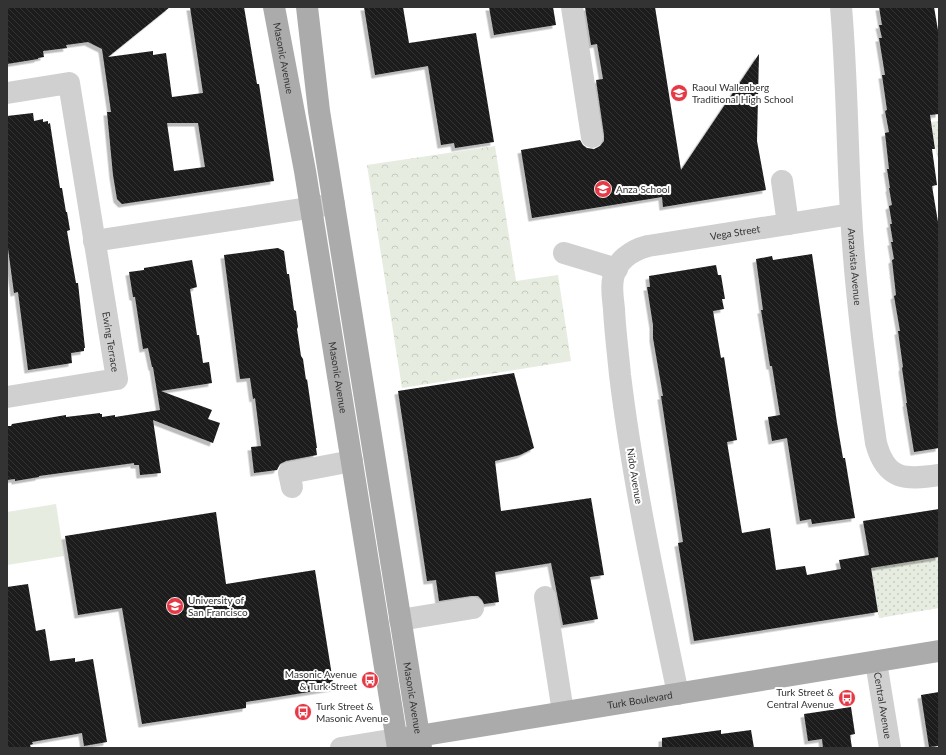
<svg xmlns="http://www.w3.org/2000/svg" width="946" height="755" font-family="Lato,sans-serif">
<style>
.park{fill:url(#park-crowns)}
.garden{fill:url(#garden-dots)}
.pitch{fill:#e6ecdf}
.building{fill:url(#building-back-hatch);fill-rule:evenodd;filter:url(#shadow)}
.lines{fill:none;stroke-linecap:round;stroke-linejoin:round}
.minor{stroke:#d0d0d0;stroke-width:22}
.major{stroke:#ababab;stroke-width:22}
.labels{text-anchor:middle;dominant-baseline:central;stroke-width:4;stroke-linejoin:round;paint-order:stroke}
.street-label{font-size:10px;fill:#333;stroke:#fff}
.poi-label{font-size:10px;fill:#333;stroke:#fff;text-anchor:start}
</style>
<defs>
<pattern id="park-crowns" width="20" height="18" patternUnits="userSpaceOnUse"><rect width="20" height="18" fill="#e6ecdf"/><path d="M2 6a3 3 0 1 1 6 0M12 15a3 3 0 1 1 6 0" fill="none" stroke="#c6cbc0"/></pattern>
<pattern id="garden-dots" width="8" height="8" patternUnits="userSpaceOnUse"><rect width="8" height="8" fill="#e6ecdf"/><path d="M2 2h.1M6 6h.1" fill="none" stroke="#c6cbc0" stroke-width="1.8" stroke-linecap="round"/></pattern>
<pattern id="building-back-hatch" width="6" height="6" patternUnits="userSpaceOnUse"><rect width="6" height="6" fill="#1a1a1a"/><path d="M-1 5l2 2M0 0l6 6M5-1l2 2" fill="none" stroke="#333"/></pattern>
<filter id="shadow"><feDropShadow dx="-3.5" dy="3.5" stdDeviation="0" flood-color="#0004"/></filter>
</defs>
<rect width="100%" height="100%" fill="#fff"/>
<!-- park -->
<polygon class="park" points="495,146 516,281 558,275 571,361 402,388 367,165"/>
<!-- garden -->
<g class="garden">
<polygon points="939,121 939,157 937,157 931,122"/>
<polygon points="939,557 939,608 879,618 871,568"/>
</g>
<!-- pitch -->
<polygon class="pitch" points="56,504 64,556 7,565 7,512"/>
<!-- building -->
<g class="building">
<path d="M7,7H170L108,57L153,51V55L166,53L172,97L203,93L190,7H244L257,84H259L274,181L122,204L117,199L113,175L107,112H111L102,49L88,42L66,45L67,48L43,51L44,57L38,58V59L7,64ZM167,123H198L205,167L174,171Z"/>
<polygon points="364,7 403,7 409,43 476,33 494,142 455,148 454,143 441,145 428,66 375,75"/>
<polygon points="489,7 553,7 556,25 494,35"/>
<polygon points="585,7 655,7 681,170 759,54 757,141 766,190 663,207 662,197 532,218 521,150 580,140 583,145 587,148 594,149 600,146 604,141 604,135 596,80 603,79 597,44 591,45"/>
<polygon points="879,7 934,7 939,36 939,114 930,115 935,149 932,149 937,185 932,186 939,228 939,448 914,452 906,403 907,403 902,368 903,367 898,331 900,331 894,296 896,295 892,260 894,259 891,242 893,242 890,224 892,224 889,206 892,205 889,188 890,188 887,169 889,169 885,133 889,132 885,111 887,110 882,75 885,75 879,38 882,38 879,25 882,25"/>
<polygon points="33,113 34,121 43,119 43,122 48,121 48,124 50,123 60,188 62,188 66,212 67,212 70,230 67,231 76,283 78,283 85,348 84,348 84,351 71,353 72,363 28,370 18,292 14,293 7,241 7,116"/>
<polygon points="278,248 284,251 287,274 289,274 294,310 296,311 298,327 297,329 301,356 303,359 306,380 307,379 317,448 316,448 317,455 286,461 280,464 277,470 254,473 251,447 261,446 255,398 253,399 250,378 240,379 224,255"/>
<polygon points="812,254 837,423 843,458 845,458 855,518 812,524 811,519 800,521 787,438 772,441 768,417 780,415 772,366 770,366 761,310 763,310 756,259 772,256 773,260"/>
<polygon points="192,260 197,287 190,289 197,335 199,335 203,363 209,362 212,383 161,391 212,410 208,419 220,423 213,443 153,420 161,473 140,475 139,465 134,465 134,463 39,476 39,477 15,481 15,479 7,480 7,426 11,426 12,424 66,415 66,417 100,413 100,414 102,414 102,417 115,415 115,417 160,410 153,367 152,367 148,348 143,349 135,297 133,297 129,272 144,270 144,268"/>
<polygon points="716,265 718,275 721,275 725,299 722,299 724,309 713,311 721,358 724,357 737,440 727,442 742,533 770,528 776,570 805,566 807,575 841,569 839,560 869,555 863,521 939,509 939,557 871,568 878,612 694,641 678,543 683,542 661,396 663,396 653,338 653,325 647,287 650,287 649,276"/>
<polygon points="514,373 534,448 520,455 495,461 501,511 591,498 604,575 590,577 598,619 563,625 551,563 495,572 499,602 484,604 482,600 478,596 471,596 439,601 436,580 427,581 398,391"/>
<polygon points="216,512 226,584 315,570 334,688 246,702 246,708 142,724 122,608 78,615 65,536"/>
<polygon points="28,584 36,631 45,629 50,661 75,658 75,662 93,659 107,742 84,746 82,733 32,742 33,744 30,745 31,748 7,748 7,587"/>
<polygon points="939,692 939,746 929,747 921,695"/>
<polygon points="851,707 855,734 850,735 852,748 823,748 822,739 808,741 804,714"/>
<polygon points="721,730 721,734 751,730 754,748 662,748 662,738"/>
</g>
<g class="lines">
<!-- minor -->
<g class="minor">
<polyline points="572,7 592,137"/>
<path id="s1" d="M841,7C847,76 847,145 851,213C855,290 865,367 876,443C886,481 906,480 939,475"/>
<path id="s2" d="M7,93L69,83L117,379L7,397"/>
<polyline points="782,181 788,224"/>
<polyline points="94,241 334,204"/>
<polyline points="564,253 617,269"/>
<polyline points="292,487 289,473 352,461"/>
<polyline points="545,597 563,712"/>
<polyline points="400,620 473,608"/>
<path id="s3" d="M876,662L890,748"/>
<path id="s4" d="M678,694C656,588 633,482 620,375C618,353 615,331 614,309C613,299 611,288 613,279C615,261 632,250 648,246L851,214"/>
<polyline points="341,748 396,739"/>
</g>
<!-- major -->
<g class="major">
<path id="s5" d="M274,7L305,171L398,748"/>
<path id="s6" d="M307,7L319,111L421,748"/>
<path id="s7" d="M406,738L939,651"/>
</g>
</g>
<!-- icons -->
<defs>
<g id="school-disc" transform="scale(0.9)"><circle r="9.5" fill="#e63946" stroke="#fff"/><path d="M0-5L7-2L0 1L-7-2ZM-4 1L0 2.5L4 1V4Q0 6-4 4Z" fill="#fff"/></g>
<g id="university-disc" transform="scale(0.9)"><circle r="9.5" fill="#e63946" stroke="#fff"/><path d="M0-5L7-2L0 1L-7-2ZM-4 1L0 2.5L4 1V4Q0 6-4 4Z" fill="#fff"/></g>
<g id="bus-disc" transform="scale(0.9)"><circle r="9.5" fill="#e63946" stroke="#fff"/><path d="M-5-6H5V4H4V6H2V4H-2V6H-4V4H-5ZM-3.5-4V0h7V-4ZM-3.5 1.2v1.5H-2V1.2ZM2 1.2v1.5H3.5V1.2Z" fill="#fff"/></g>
</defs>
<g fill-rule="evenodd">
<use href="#school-disc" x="679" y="93"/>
<use href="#school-disc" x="603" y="189"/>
<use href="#university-disc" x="175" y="606"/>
<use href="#bus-disc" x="370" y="680"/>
<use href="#bus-disc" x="847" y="698"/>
<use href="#bus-disc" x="303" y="712"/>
</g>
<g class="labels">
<!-- street labels -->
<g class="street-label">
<text stroke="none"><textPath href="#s5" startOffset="52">Masonic Avenue</textPath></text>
<text stroke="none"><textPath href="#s4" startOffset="560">Vega Street</textPath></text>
<text stroke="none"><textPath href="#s1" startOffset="260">Anzavista Avenue</textPath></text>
<text stroke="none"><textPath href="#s2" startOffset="325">Ewing Terrace</textPath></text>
<text stroke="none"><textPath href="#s5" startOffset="376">Masonic Avenue</textPath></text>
<text transform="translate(635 476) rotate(81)">Nido Avenue</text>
<text stroke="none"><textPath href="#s6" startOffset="699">Masonic Avenue</textPath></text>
<text stroke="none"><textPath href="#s7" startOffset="237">Turk Boulevard</textPath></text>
<text stroke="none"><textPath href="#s3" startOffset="44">Central Avenue</textPath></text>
</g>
<!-- poi labels -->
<g class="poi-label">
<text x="692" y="87">Raoul Wallenberg<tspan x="692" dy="12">Traditional High School</tspan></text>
<text x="616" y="189">Anza School</text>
<text x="188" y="600">University of<tspan x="188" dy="12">San Francisco</tspan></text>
<text x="357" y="674" text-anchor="end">Masonic Avenue<tspan x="357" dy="12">&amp; Turk Street</tspan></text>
<text x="834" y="692" text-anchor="end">Turk Street &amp;<tspan x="834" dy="12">Central Avenue</tspan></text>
<text x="316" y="706">Turk Street &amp;<tspan x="316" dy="12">Masonic Avenue</tspan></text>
</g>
</g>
<!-- border -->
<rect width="946" height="755" fill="none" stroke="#333333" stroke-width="16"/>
</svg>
